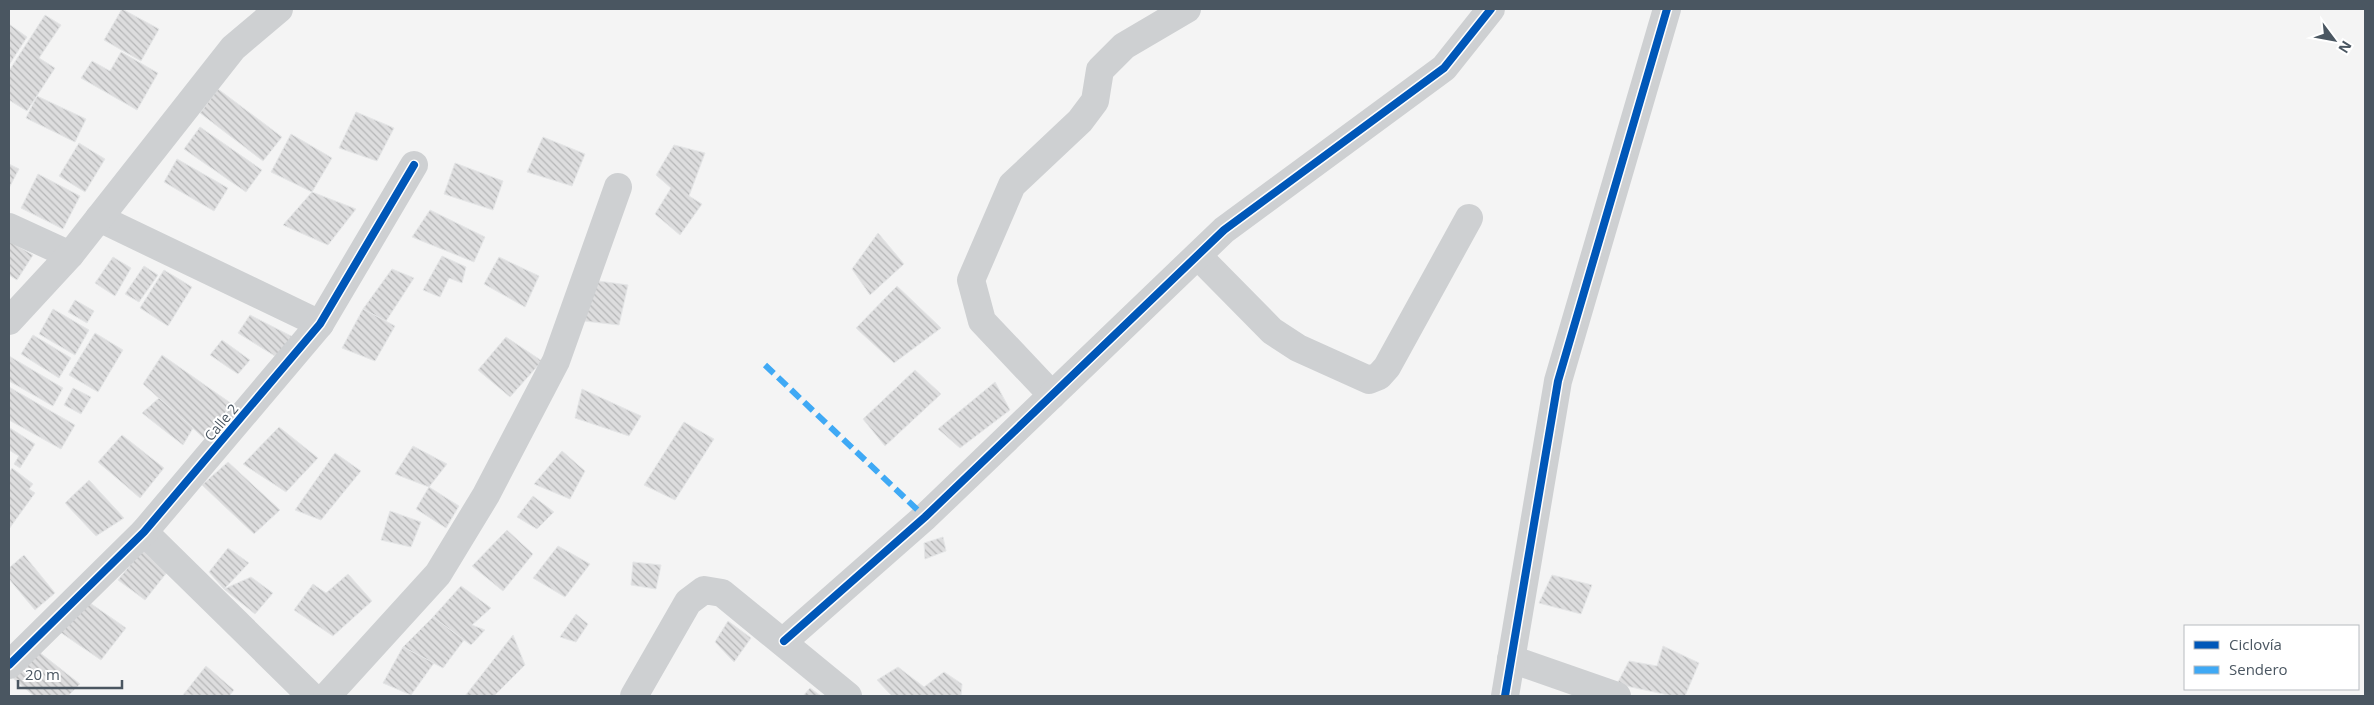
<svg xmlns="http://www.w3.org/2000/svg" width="2374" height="705" font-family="'Open Sans',sans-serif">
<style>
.building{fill:url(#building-back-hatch);stroke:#e5e6e7}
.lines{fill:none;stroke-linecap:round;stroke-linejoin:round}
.minor{stroke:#ced0d2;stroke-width:28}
.quiet{stroke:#3fa9f5;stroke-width:6;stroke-dasharray:12 6;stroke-linecap:butt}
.cycleway-casing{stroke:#fff;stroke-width:11}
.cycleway{stroke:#0057b8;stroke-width:8}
.labels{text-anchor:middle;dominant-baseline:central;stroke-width:4;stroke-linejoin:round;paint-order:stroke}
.street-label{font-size:14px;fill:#4a5661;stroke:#fff}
</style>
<defs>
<pattern id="building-back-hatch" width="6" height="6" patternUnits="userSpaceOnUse" patternTransform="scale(1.25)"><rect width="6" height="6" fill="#ddddde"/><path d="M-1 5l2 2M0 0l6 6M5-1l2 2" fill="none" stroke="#b5b6b7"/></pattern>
</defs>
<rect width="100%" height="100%" fill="#f4f4f4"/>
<!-- building -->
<g class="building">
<polygon points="122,9 159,29 141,61 104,40"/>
<polygon points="45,15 61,25 39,58 55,68 27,111 9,100 9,71"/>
<polygon points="9,24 27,37 9,65"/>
<polygon points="121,52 158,73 137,110 81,78 92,61 110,71"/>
<polygon points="218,89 282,137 263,161 200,113"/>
<polygon points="37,96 86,119 75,142 26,118"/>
<polygon points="356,112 394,128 377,161 339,148"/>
<polygon points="200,127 262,170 246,192 184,149"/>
<polygon points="291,134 332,158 312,192 271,172"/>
<polygon points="543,137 585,154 572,186 527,172"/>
<polygon points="79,143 105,159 85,192 59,176"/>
<polygon points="674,145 705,153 689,196 702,204 680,235 655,214 671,188 656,175"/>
<polygon points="177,159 228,188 214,211 164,182"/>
<polygon points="455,163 503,181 493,210 444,194"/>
<polygon points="9,164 19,169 9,188"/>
<polygon points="38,174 80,196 63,229 21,208"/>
<polygon points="312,192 356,209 328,245 283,225"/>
<polygon points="430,210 485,237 474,262 412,237"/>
<polygon points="878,233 904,264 870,295 852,269"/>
<polygon points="9,241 33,255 17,280 9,275"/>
<polygon points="442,256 466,267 462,283 449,278 440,297 423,290"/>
<polygon points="113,257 131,268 115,296 95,283"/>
<polygon points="499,257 539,276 525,307 484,284"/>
<polygon points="144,266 158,275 139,302 125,294"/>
<polygon points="392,269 414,278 386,321 363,309"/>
<polygon points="164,270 192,287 168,326 140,308"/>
<polygon points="598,281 628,285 619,325 584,321"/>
<polygon points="897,286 941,328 894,363 856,328"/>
<polygon points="75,300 94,311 87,323 68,312"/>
<polygon points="53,309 89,330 75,355 39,334"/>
<polygon points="363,309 395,326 375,361 342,348"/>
<polygon points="250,315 293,337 278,358 238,333"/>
<polygon points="95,333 123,350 98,392 69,375"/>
<polygon points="33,335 71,358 59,378 21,354"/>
<polygon points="506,337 542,361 510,397 478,370"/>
<polygon points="222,340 250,360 238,374 210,355"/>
<polygon points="162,355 232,404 205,439 143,384"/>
<polygon points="9,356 63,388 53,406 9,381"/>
<polygon points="915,370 941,394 885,446 863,419"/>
<polygon points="995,382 1010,410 960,448 938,429"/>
<polygon points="9,387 75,425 61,449 9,420"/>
<polygon points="73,388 91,397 81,414 64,405"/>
<polygon points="582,389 641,416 629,436 575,418"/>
<polygon points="159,398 193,428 183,445 142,413"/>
<polygon points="684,422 714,439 675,500 644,485"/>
<polygon points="279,427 318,458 286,492 243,464"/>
<polygon points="10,428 35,444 20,468 14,464 19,456 9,450"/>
<polygon points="122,435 164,468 140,498 98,462"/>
<polygon points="413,446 447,464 429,487 395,474"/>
<polygon points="562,451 585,471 570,499 534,484"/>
<polygon points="335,453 361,471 321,520 295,510"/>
<polygon points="228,462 280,510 254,534 202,485"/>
<polygon points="12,468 33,484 29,489 35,493 9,529 9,473"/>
<polygon points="89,480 124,518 96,536 65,503"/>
<polygon points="429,487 459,506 446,528 416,509"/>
<polygon points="533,496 554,512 537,529 517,517"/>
<polygon points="390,511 421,522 411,547 381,540"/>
<polygon points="507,530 533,554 503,591 472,566"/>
<polygon points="943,537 946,551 925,559 924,543"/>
<polygon points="148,543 172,566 145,600 118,580"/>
<polygon points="558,546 590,564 565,597 533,578"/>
<polygon points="228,548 249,563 224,589 209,572"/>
<polygon points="24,555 55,593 35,610 9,579 9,568"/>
<polygon points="633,562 661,565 656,589 631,585"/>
<polygon points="348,574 372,601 333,636 294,610 313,584 326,593"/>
<polygon points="1552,575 1592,585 1581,614 1539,603"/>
<polygon points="251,577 273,593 255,614 224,589"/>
<polygon points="461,586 491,608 472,625 485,630 471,645 433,617"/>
<polygon points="90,603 126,628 101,660 57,630"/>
<polygon points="576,614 588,624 576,642 560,637"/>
<polygon points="433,617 464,640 443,668 403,647"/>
<polygon points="728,621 751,638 734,662 715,642"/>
<polygon points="513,635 525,665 494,696 465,696"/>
<polygon points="1663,646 1699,663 1685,696 1673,696 1617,684 1629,661 1657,666"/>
<polygon points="403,647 434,663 411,695 383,683"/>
<polygon points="39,652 80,684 68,696 34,696 13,678"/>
<polygon points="206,666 234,690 229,696 183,695"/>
<polygon points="898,667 924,687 944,672 962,684 961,696 892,696 877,680"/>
<polygon points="810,688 821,696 803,696"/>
</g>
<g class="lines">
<!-- minor -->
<g class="minor">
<polyline points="99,218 320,324"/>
<polyline points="9,227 70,255"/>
<polyline points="1198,256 1272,331 1298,348 1369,380 1379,376 1387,367 1469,218"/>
<polyline points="9,321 70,255 233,48 279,9"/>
<polyline points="1052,395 982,321 971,280 1012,185 1080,121 1095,101 1100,70 1124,46 1187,9"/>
<polyline points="144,532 311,696"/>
<polyline points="784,641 925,517 1224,230 1444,68 1491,9"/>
<polyline points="1511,659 1617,696"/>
<polyline points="9,665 144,532 320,324 414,165"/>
<polyline points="327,696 438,574 486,495 556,361 618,187"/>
<polyline points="634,696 688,602 704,590 722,593 848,696"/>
<polyline points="1505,696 1558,381 1667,9"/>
</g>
<!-- quiet -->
<polyline class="quiet" points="765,365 925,517"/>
<!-- cycleway casing -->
<g class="cycleway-casing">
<g id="cycleway">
<polyline points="784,641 925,517 1224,230 1444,68 1491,9"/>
<polyline points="9,665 144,532 320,324 414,165"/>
<polyline points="1505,696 1558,381 1667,9"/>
</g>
</g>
<!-- cycleway -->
<use href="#cycleway" class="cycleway"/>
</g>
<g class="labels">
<!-- street labels -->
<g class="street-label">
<text transform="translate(221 422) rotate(-50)">Calle 2</text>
</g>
</g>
<!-- border -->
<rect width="2374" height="705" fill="none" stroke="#4a5661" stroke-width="20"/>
<!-- legend -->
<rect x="2184" y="625" width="175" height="65" fill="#ffffff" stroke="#b7bbc0"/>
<rect x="2194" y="641" width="25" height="8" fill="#0057b8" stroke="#b7bbc0"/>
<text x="2229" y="650" font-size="15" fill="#4a5661">Ciclovía</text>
<rect x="2194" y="666" width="25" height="8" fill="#3fa9f5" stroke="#b7bbc0"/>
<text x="2229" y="675" font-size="15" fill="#4a5661">Sendero</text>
<!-- north arrow -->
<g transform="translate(2334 40) rotate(122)" stroke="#ffffff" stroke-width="4" paint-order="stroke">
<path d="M0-4L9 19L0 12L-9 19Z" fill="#4a5661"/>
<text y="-8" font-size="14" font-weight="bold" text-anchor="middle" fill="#4a5661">N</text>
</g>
<!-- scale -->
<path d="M18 680v8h104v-8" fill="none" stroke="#4a5661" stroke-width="2.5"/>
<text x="25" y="680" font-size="15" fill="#4a5661" stroke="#ffffff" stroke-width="4" paint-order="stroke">20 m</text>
</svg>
